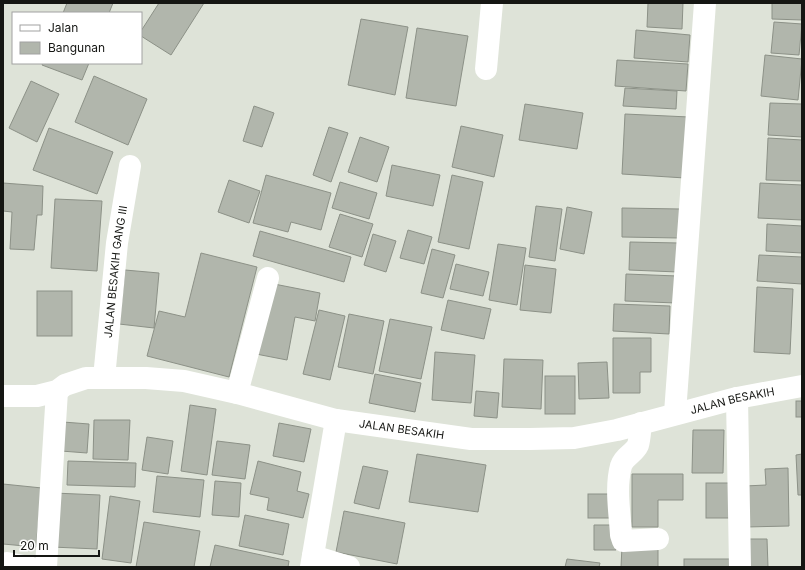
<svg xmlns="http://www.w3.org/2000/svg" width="805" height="570" font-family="Inter,sans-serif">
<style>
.building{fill:#b1b6ac;stroke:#8c9187}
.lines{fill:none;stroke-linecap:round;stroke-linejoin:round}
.minor{stroke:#fff;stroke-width:22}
.labels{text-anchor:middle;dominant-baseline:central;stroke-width:3;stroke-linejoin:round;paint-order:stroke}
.street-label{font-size:11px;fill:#151613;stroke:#fff}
</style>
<rect width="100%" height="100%" fill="#dee3d8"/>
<!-- building -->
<g class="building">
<polygon points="67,3 113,3 109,13 63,13"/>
<polygon points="159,3 204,3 171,55 141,36 141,31"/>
<polygon points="648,3 683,3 682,29 647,27"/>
<polygon points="772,3 802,3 802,20 772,19"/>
<polygon points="361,19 408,27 395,95 348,85"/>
<polygon points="774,22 802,24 799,55 771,53"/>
<polygon points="417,28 468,36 456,106 406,98"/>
<polygon points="636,30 690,35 688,62 634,58"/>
<polygon points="765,55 802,59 798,100 761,96"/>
<polygon points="617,60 688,64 686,91 615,86"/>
<polygon points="43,63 89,63 82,80 42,65"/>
<polygon points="94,76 147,99 128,145 75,122"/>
<polygon points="31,81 59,94 37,142 9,128"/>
<polygon points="625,88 677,91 676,109 623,106"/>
<polygon points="770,103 802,104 802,137 768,135"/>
<polygon points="525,104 583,113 577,149 519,140"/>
<polygon points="254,106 274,113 262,147 243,141"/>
<polygon points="625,114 689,117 685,178 622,174"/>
<polygon points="461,126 503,135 494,177 452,167"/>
<polygon points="329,127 348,133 331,182 313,175"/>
<polygon points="49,128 113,152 97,194 33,170"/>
<polygon points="360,137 389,147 377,182 348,172"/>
<polygon points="768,138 802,140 802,181 766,180"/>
<polygon points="392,165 440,175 433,206 386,196"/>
<polygon points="266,175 331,193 321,230 291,222 288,232 253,223"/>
<polygon points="452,175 483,182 469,249 438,242"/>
<polygon points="229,180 260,191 249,223 218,212"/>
<polygon points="340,182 377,193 369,219 332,208"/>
<polygon points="3,183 43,186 42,215 37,215 34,250 10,249 12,212 3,211"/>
<polygon points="760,183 802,185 802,220 758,218"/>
<polygon points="55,199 102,201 97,271 51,268"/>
<polygon points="536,206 562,209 555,261 529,257"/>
<polygon points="567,207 592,212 584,254 560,249"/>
<polygon points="622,208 680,209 679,238 622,237"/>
<polygon points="340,214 373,224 362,257 329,247"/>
<polygon points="767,224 802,226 802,253 766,251"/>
<polygon points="408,230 432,237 424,264 400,258"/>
<polygon points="260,231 351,257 344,282 253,256"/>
<polygon points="373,234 396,241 386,272 364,265"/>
<polygon points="630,242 679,243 678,272 629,270"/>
<polygon points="498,244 526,248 517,305 489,300"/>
<polygon points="432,249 455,255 443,298 421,293"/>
<polygon points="201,253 257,267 229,377 147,356 159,311 185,317"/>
<polygon points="759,255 802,257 802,284 757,281"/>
<polygon points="456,264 489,272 483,296 450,289"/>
<polygon points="525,265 556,269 551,313 520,310"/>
<polygon points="125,270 159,273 154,328 119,324"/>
<polygon points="626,274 677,276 676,303 625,301"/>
<polygon points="269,283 320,293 315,321 295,317 287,360 256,354"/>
<polygon points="757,287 793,289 790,354 754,352"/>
<rect x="37" y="291" width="35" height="45"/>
<polygon points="448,300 491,309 484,339 441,330"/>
<polygon points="614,304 670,306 669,334 613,331"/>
<polygon points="319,310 345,316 330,380 303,374"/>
<polygon points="349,314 384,321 373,374 338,367"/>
<polygon points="390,319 432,327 421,379 379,371"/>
<polygon points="613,338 651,338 651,372 640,372 640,393 613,393"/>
<polygon points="435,352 475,355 471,403 432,400"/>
<polygon points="504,359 543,360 541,409 502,407"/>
<polygon points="607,362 609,398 579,399 578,363"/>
<polygon points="375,374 421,383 415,412 369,403"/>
<rect x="545" y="376" width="30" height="38"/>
<polygon points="476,391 499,393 497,418 474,416"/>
<rect x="796" y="401" width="6" height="16"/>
<polygon points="190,405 216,409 207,475 181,471"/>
<polygon points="94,420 130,420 128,460 93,459"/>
<polygon points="63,422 89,424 87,453 61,451"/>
<polygon points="279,423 311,429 304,462 273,456"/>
<polygon points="693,430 724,430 723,473 692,473"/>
<polygon points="147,437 173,441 168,474 142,470"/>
<polygon points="217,441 250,445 245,479 212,475"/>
<polygon points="417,454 486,465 478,512 409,502"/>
<polygon points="802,454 802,495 798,495 796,455"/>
<polygon points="68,461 136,463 135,487 67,485"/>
<polygon points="258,461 301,472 297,491 309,494 303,518 267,510 269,498 250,494"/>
<polygon points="363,466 388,471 379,509 354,503"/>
<polygon points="788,468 789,526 746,527 745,486 766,485 765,469"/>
<polygon points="632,474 683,474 683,500 658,500 658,527 632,527"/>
<polygon points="157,476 204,480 200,517 153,512"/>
<polygon points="215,481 241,483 239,517 212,515"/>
<rect x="706" y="483" width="28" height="35"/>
<polygon points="3,484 42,488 36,547 3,544"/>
<polygon points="54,493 100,495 97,549 52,547"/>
<rect x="588" y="494" width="28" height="24"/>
<polygon points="110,496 140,501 131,563 102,559"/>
<polygon points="344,511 405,523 397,564 336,552"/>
<polygon points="245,515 289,524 283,555 239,546"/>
<polygon points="144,522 200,531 194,567 136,567"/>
<polygon points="594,525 617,525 616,550 594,550"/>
<polygon points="746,539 767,539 768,567 747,567"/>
<polygon points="215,545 289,561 288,567 210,567"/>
<polygon points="622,546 658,547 658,567 621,567"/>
<polygon points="567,559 600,563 599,567 565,567"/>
<rect x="684" y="559" width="55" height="8"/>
</g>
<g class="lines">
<!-- minor -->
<g class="minor">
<polyline points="486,69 492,3"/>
<path id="s1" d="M104,378L117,243L130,166"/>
<polyline points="237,393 268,278"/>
<path id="s2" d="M3,396H37L57,391L65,385L86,378H146L184,381L237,393L336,420L471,439H530L574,438L617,430L737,398L802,386"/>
<polyline points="737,398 740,567"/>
<polyline points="675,413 705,3"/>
<path d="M641,423C640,430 640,438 638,445C634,454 624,456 621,466C615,488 620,514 621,535L623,541L658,539"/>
<polyline points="313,556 349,567"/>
<polyline points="7,563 29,567"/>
<polyline points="46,567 57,391"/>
<polyline points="311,567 336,420"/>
</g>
</g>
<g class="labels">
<!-- street labels -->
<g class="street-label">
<text stroke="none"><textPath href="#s1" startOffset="107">JALAN BESAKIH GANG III</textPath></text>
<text stroke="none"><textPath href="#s2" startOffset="744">JALAN BESAKIH</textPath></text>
<text stroke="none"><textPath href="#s2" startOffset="408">JALAN BESAKIH</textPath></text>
</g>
</g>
<!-- border -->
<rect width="805" height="570" fill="none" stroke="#151613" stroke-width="8"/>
<!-- legend -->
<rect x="12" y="12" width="130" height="52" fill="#ffffff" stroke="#a1a2a1"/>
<rect x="20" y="25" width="20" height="6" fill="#ffffff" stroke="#a1a2a1"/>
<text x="48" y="32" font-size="12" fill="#151613">Jalan</text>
<rect x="20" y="42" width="20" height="12" fill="#b1b6ac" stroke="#a1a2a1"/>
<text x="48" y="52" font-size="12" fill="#151613">Bangunan</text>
<!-- scale -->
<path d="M14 550v6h85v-6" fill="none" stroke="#151613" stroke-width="2"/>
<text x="20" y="550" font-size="12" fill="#151613" stroke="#ffffff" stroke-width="3" paint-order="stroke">20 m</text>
</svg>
